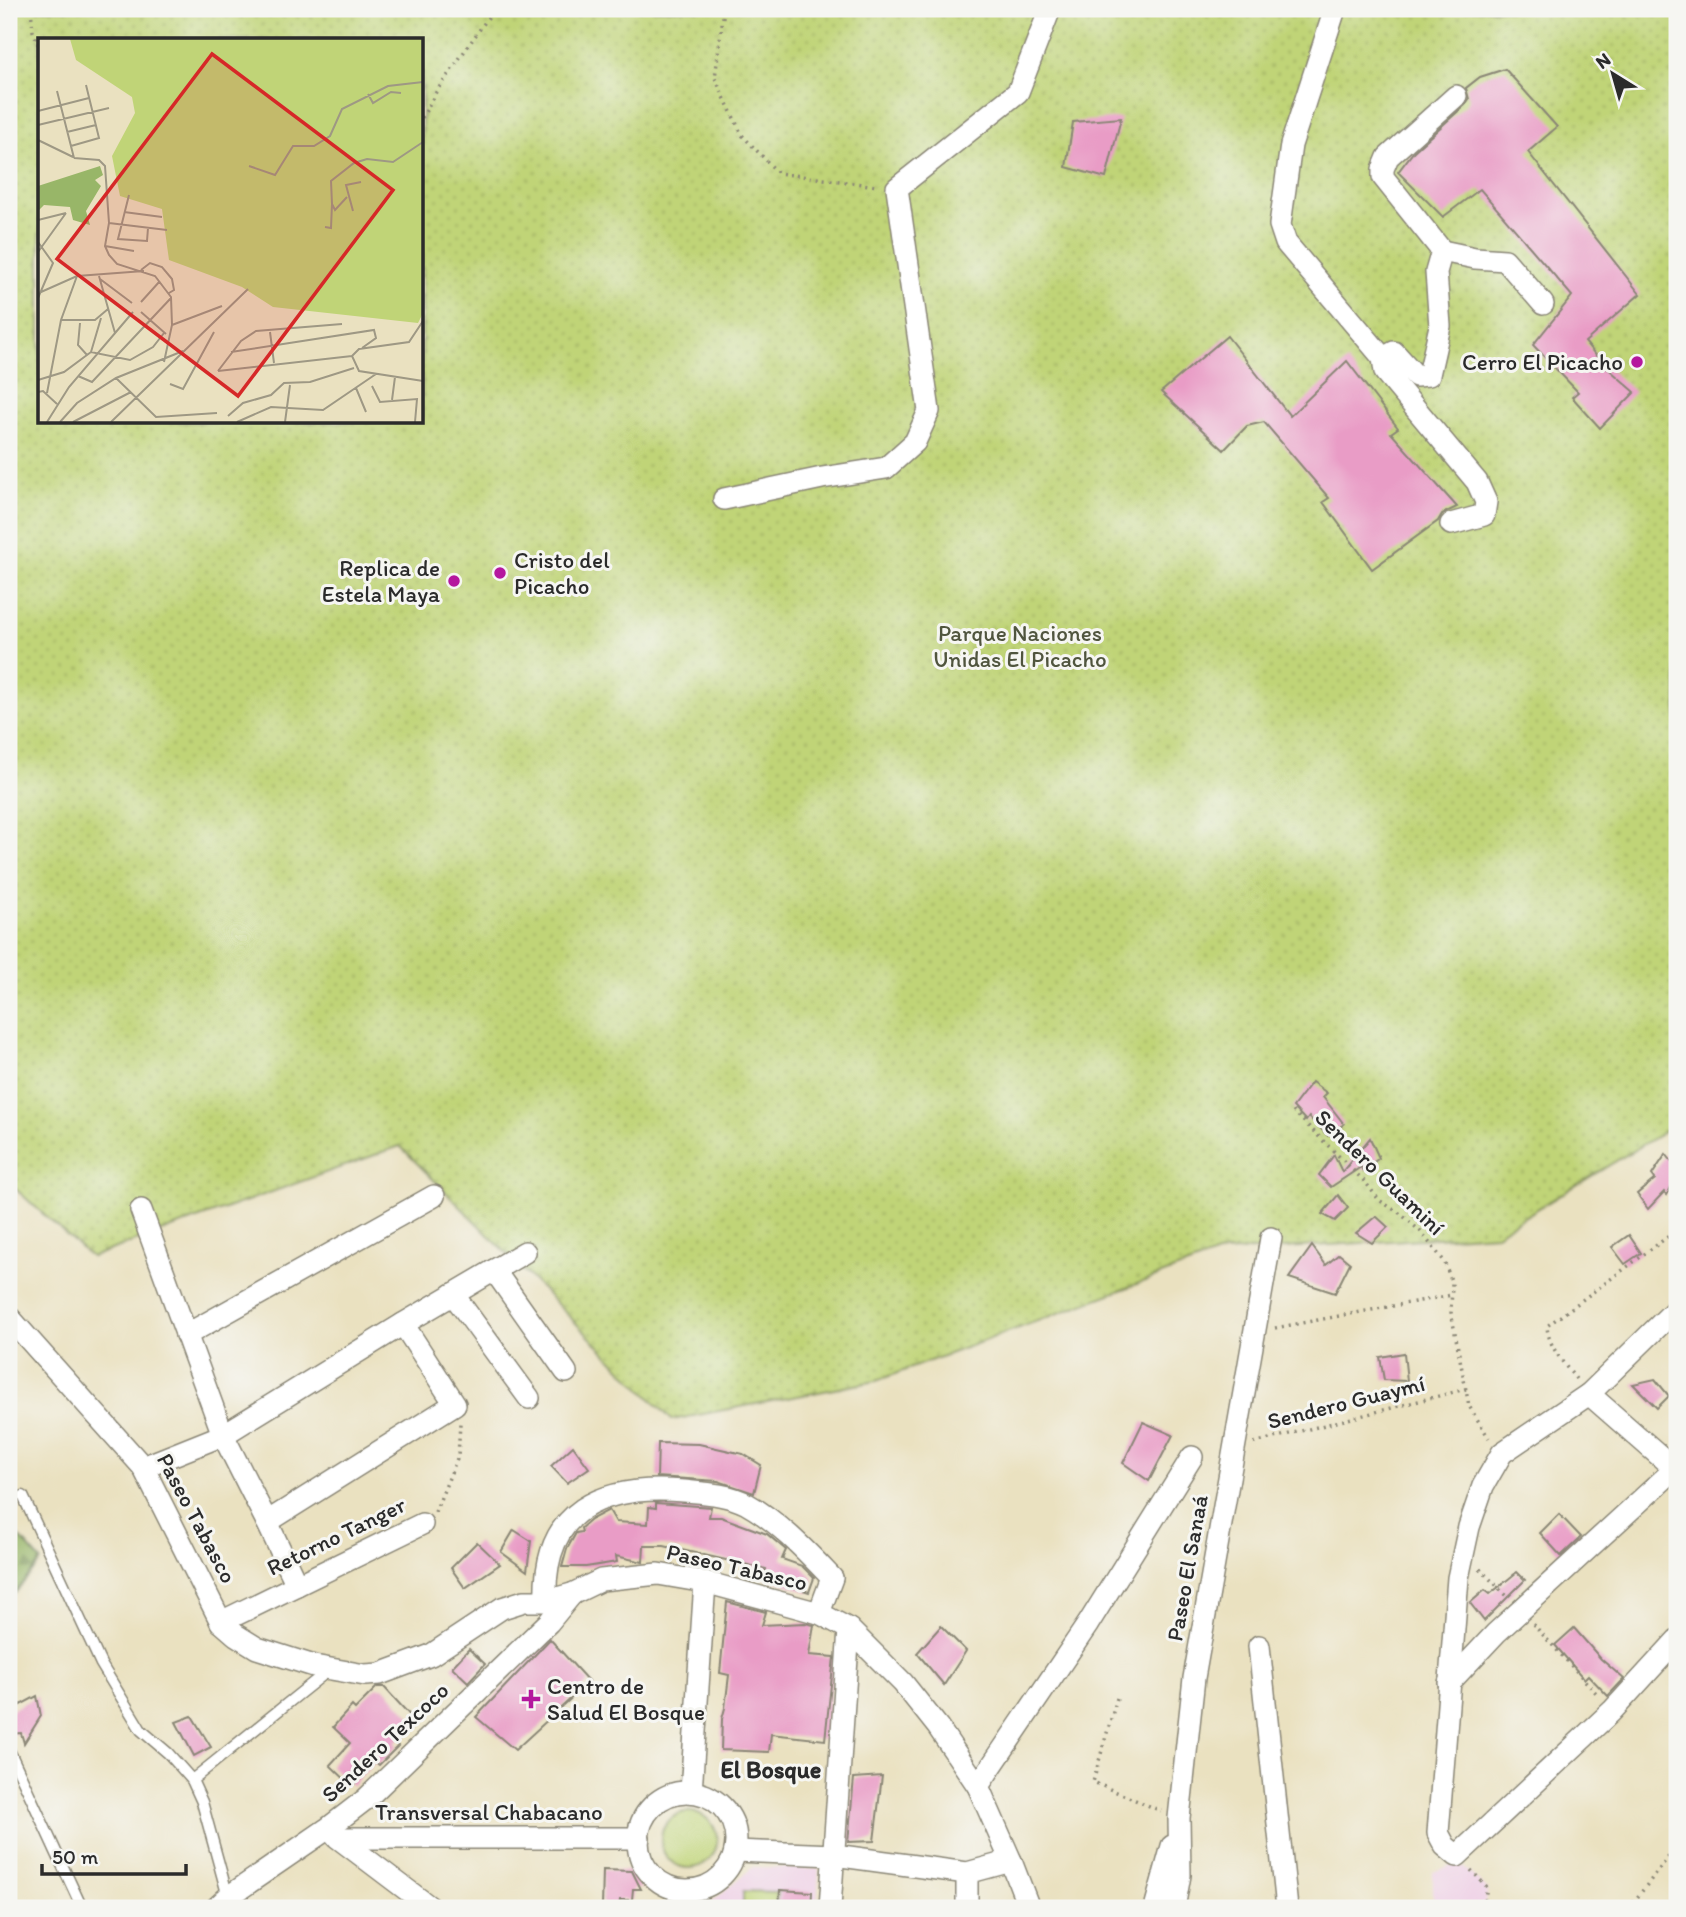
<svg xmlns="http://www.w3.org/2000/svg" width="1686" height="1917" font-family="Itim,sans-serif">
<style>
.built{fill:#efd0e6}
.green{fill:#c0d477;stroke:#768051;stroke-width:2}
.forest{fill:url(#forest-firs);stroke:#62704a;stroke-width:2}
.park{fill:url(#park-dots);stroke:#768051;stroke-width:2;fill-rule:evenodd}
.building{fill:#e99cc6}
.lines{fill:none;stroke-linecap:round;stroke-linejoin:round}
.service-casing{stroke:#8a8676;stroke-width:13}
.minor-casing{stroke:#8a8676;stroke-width:24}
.path{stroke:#8a8676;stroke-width:3.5;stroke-dasharray:2 5;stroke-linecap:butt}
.service{stroke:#fff;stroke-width:10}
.minor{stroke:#fff;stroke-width:21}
.poi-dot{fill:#b5179e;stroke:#f6f6f2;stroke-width:2.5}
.labels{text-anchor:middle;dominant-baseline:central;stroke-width:6;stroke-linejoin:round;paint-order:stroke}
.poi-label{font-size:23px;fill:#2b2b2b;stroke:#f6f6f2;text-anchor:end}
.park-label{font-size:23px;fill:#50553e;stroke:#f6f6f2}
.street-label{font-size:23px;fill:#2b2b2b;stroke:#f6f6f2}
.neighbourhood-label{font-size:24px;font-weight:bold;fill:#2b2b2b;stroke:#f6f6f2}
.inset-road{fill:none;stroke:#9e9884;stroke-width:2}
.view{fill:#d62828;fill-opacity:0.15;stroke:#d62828;stroke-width:3.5}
.inset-edge{fill:none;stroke:#2b2b2b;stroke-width:3.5}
</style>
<defs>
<pattern id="forest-firs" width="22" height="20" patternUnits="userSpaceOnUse" patternTransform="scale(1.75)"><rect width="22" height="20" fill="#98b668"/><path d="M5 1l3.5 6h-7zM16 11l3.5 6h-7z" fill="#7c9456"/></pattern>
<pattern id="park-dots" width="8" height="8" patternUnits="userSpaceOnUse" patternTransform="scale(1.75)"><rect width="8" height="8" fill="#c0d477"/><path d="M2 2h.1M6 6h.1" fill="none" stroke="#a5b667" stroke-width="1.8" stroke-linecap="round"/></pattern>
</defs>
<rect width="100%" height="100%" fill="#f6f6f2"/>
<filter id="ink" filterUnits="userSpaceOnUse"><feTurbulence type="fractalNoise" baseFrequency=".0143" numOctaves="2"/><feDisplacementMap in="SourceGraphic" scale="14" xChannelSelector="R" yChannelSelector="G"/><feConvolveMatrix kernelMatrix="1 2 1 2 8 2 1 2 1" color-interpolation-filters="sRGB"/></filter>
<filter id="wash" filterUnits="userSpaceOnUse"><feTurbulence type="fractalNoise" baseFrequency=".00686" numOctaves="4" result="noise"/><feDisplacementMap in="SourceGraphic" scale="28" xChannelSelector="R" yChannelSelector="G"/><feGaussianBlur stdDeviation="1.57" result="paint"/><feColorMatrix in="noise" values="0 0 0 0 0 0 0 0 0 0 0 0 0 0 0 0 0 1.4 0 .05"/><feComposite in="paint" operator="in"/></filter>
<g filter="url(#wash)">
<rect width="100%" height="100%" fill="#eae1c0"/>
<!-- built -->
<g class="built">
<polygon points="1459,1863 1488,1890 1485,1908 1433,1908 1433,1872"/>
<polygon points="753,1867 819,1869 817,1908 704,1908"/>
</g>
<!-- green -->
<g class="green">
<circle cx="689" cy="1840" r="28"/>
<polygon points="743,1891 777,1892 776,1908 743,1908"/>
</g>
<!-- forest -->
<polygon class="forest" points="9,1525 41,1561 14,1594 9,1594"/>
<!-- park -->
<path class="park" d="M9,9H1677V1124L1496,1234L1223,1252L876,1381L672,1420L400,1146L91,1257L9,1183ZM40,40H422V422H40Z"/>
<g id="blocks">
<!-- building -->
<g class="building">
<polygon points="1505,69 1557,127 1528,152 1640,294 1585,342 1603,364 1635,392 1600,428 1572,397 1578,392 1533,345 1572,296 1480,189 1443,217 1398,172 1414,151 1465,105 1469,99 1466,88 1480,77"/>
<polygon points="1121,118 1106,178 1066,167 1073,122"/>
<polygon points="1227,336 1290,416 1347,361 1398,428 1391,433 1457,507 1442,514 1438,521 1372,569 1323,502 1329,498 1264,422 1247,426 1224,450 1161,392"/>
<polygon points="1312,1082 1327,1093 1323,1097 1344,1124 1328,1136 1309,1117 1306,1121 1293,1107"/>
<polygon points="1370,1138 1379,1158 1363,1171 1361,1167 1331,1187 1319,1175 1334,1155 1342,1172"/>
<polygon points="1666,1154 1677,1168 1677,1176 1667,1195 1664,1192 1648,1209 1637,1194 1655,1179 1652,1175"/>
<polygon points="1338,1195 1348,1208 1335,1221 1322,1214"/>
<polygon points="1376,1216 1388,1227 1372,1243 1356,1233"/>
<polygon points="1629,1235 1641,1253 1625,1264 1612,1247"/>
<polygon points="1312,1246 1326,1265 1339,1254 1350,1263 1335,1293 1289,1278"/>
<polygon points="1404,1353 1407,1381 1384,1380 1380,1357"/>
<polygon points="1655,1379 1669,1396 1657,1408 1633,1384"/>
<polygon points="1143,1422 1173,1435 1149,1481 1123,1463"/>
<polygon points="658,1443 699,1444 743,1454 761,1465 754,1493 718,1481 657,1477"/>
<polygon points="573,1446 589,1468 567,1483 551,1466"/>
<polygon points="656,1503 711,1507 709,1517 721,1517 767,1534 786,1550 782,1559 802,1566 814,1578 809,1592 764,1577 766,1569 664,1546 644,1546 643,1562 616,1556 617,1562 586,1567 562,1567 567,1549 576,1533 582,1532 581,1528 590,1520 609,1510 616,1522 648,1524 649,1507 656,1508"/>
<polygon points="1559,1514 1581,1537 1561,1556 1540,1533"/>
<polygon points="514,1530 531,1541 527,1571 501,1552"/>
<polygon points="477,1542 500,1564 465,1588 451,1568"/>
<polygon points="1517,1572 1525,1580 1484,1621 1470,1603 1485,1590 1490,1594"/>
<polygon points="727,1602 766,1612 762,1625 805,1623 814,1625 809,1655 834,1657 825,1740 771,1734 769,1752 721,1750 722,1719 725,1708 729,1675 720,1673"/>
<polygon points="941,1626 966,1651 944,1685 917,1653"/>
<polygon points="1574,1628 1601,1659 1624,1679 1608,1696 1588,1675 1584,1679 1555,1645"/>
<polygon points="550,1639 589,1682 515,1750 476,1717"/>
<polygon points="469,1649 485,1664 468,1682 452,1667"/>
<polygon points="377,1687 384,1687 417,1723 395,1743 398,1746 379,1765 375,1762 352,1786 330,1765 350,1743 333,1727 352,1706 355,1709"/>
<polygon points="37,1696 41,1716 24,1743 21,1733 9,1734 9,1711"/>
<polygon points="192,1716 211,1747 194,1756 176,1722"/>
<polygon points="882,1776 874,1841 848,1842 854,1778"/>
<polygon points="603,1870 632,1871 641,1889 633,1889 632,1900 620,1900 619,1908 602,1908"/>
<polygon points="780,1890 812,1892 811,1908 779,1908"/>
</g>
</g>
</g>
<g filter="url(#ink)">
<use href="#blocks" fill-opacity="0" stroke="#8a8676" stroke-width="2"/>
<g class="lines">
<!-- service casing -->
<g class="service-casing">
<g id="service">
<polyline points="23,1496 101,1664 141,1730 168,1753 192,1780 202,1802 228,1897"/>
<polyline points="9,1750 82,1908"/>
<polyline points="192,1780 329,1670"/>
</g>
</g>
<!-- minor casing -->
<g class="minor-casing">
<g id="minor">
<polyline points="1335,9 1291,145 1280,225 1286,243 1383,358"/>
<polyline points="1456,96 1388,157 1383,169 1383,177 1442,251 1475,258 1505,260 1543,304"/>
<polyline points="1442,251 1436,272 1440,326 1429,375 1416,376 1394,352 1383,358 1385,372 1477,482 1486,502 1484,515 1451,524"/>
<polyline points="724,499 822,478 886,468 915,442 929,411 897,188 1018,92 1050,9"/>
<polyline points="141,1210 223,1435 267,1522 455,1404 403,1324"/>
<polyline points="494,1270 566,1372"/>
<polyline points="453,1294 529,1398"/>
<polyline points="1677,1308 1589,1394 1502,1453 1483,1486 1469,1527 1458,1578 1438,1833 1445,1846 1457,1856 1612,1711 1677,1640"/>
<polyline points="9,1317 143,1467 221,1622 236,1635 257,1648 314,1666 365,1675 380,1674 431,1655 502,1608 524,1601 546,1601 572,1594 601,1580 658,1574 705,1582 819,1613 849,1629 903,1683 938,1727 978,1786 1011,1861 1029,1908"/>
<polyline points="186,1335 434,1196"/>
<polyline points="1589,1394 1677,1471"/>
<polyline points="143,1467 223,1435 403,1324 525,1252"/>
<polyline points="267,1522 297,1585"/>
<path d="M546,1601C542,1509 602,1484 684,1491C705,1493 728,1494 747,1504C779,1522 807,1552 832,1578L819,1613"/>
<polyline points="221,1622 422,1524"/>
<polyline points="1259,1646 1287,1908"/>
<polyline points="1449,1683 1496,1633 1677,1467"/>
<polyline points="978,1786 1088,1624 1192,1457"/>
<polyline points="691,1792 705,1582"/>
<circle cx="687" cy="1841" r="49"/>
<polyline points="337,1837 431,1908"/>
<polyline points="339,1838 639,1838"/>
<polyline points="735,1851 834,1855 967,1873 1011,1861"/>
<polyline points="967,1873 967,1908"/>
<polyline points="216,1908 228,1897 327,1829 366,1799 549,1622 572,1594"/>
<polyline points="830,1908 849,1629"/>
<polyline points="1155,1908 1172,1846"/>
<polyline points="1174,1908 1180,1875 1179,1818 1194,1678 1271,1238"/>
</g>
</g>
<!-- path -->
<g class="path">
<polyline points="31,9 33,31 40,48"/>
<polyline points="724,9 715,78 742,135 778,173 877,186"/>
<polyline points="422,118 436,92 494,9"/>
<polyline points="1293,1111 1366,1183 1379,1200 1401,1214 1420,1231 1444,1261 1452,1283 1451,1312 1469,1406 1489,1438"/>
<polyline points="1275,1328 1452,1295"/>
<path d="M1576,1379C1564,1364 1548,1346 1547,1326L1677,1230"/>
<polyline points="1254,1443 1466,1389"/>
<polyline points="435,1512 458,1456 460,1423"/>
<polyline points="1480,1569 1507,1596"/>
<polyline points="1533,1624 1599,1696"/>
<polyline points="1117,1698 1093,1782 1161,1811"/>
<polyline points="1471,1870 1487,1887 1483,1908"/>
<polyline points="1629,1908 1677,1846"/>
</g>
<!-- service -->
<use href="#service" class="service"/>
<!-- minor -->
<use href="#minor" class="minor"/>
</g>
</g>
<!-- markers -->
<g class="poi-dot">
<circle cx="1637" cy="362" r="7"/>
<circle cx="500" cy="573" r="7"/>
<circle cx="454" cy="581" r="7"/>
<path d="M527.5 1688.5h7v7h7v7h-7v7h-7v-7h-7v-7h7z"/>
</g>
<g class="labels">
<!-- poi labels -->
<g class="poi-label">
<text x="1623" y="362">Cerro El Picacho</text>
<text x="514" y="560" text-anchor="start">Cristo del<tspan x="514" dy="26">Picacho</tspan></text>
<text x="440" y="568">Replica de<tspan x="440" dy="26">Estela Maya</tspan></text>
<text x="547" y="1686" text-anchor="start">Centro de<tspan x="547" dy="26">Salud El Bosque</tspan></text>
</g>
<!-- park labels -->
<g class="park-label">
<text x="1020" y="633">Parque Naciones<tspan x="1020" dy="26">Unidas El Picacho</tspan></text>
</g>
<!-- street labels -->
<g class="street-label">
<text transform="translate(1380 1172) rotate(44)">Sendero Guaminí</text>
<text transform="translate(1346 1402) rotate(-14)">Sendero Guaymí</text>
<text transform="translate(197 1518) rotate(62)">Paseo Tabasco</text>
<text transform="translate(336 1536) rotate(-26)">Retorno Tanger</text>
<text transform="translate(737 1567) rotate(13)">Paseo Tabasco</text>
<text transform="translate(1187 1568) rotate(-80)">Paseo El Sanaá</text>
<text transform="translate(385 1742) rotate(-43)">Sendero Texcoco</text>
<text x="489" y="1812">Transversal Chabacano</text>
</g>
<!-- neighbourhood labels -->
<g class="neighbourhood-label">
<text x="771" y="1769">El Bosque</text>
</g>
</g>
<!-- overview -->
<g transform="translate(38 38)">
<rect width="385" height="385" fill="#eae1c0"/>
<path d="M62,128L65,137L57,142L63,148L48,173L52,187L35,182L32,169L6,167L0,173V148Z" fill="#98b668"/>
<path d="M32,1H385V275L380,285L235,269L204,249L131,222L124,171L82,158L74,118L97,75L94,59L38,22Z" fill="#c0d477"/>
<path class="inset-road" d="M19,53L36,120M330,56L335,65L353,54L363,55M0,73L51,60M0,87L71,70M29,94L58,87M0,102L35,119M33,108L61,100L48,47M36,120L61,122L67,128L71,185L67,208L71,217L79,226L117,238L133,259L134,287L126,324M211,128L237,137L255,108H276L292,98L304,71L350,48L385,44M91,157L80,201L109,203L110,190M294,166L293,143L316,125L329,121L355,124L385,104M315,173L308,147L323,144M86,174L124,179M0,182L28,175M71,185L129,192M287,189L293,190L294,166L297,172L309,159M0,204L15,225L0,260M67,208L96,213M0,214L28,175M103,232L112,225L124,229L134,241L136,252L131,255M61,238L77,295M62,241L94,265M3,254L39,238L106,233M103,264L122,243M103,274L128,296M23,282H57L70,271M385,283L371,304L321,311L314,318L321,333L385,343M42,285L40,307L49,317M134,287L184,268M232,294L236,325M53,314L63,280M193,314L336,292L338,300L324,310M180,333L203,303L218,293L304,286M180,333L314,318M40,338L54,344L133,260M78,340L118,379L179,375M0,342L26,334L53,314L92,322L115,309L126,295M132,346L145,351L176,294M334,348L342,364L379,361L377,384M318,350L328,374M0,354L5,353L19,366M9,355L23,282L39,238M354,362L357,339M190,378L205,365L233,357L246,345L272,344L316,330M9,384L31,349L95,274M22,384L39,365L78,340L145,313M35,384L93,354M73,384L210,251M199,384L233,369L285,372L338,336M247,384L252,347"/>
<path class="view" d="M174,16L355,152L200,358L19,221Z"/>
<rect width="385" height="385" class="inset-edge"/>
</g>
<!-- margin -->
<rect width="1686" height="1917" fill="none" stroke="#f6f6f2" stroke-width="35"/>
<!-- north arrow -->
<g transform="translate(1613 74) rotate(323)" stroke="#f6f6f2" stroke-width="5" paint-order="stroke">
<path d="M0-5L12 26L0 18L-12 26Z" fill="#2b2b2b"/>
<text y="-10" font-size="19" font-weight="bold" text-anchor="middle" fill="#2b2b2b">N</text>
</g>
<!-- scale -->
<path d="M42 1864v10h144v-10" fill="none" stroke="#2b2b2b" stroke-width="3.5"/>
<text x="52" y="1864" font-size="21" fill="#2b2b2b" stroke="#f6f6f2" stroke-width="5" paint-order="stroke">50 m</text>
</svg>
